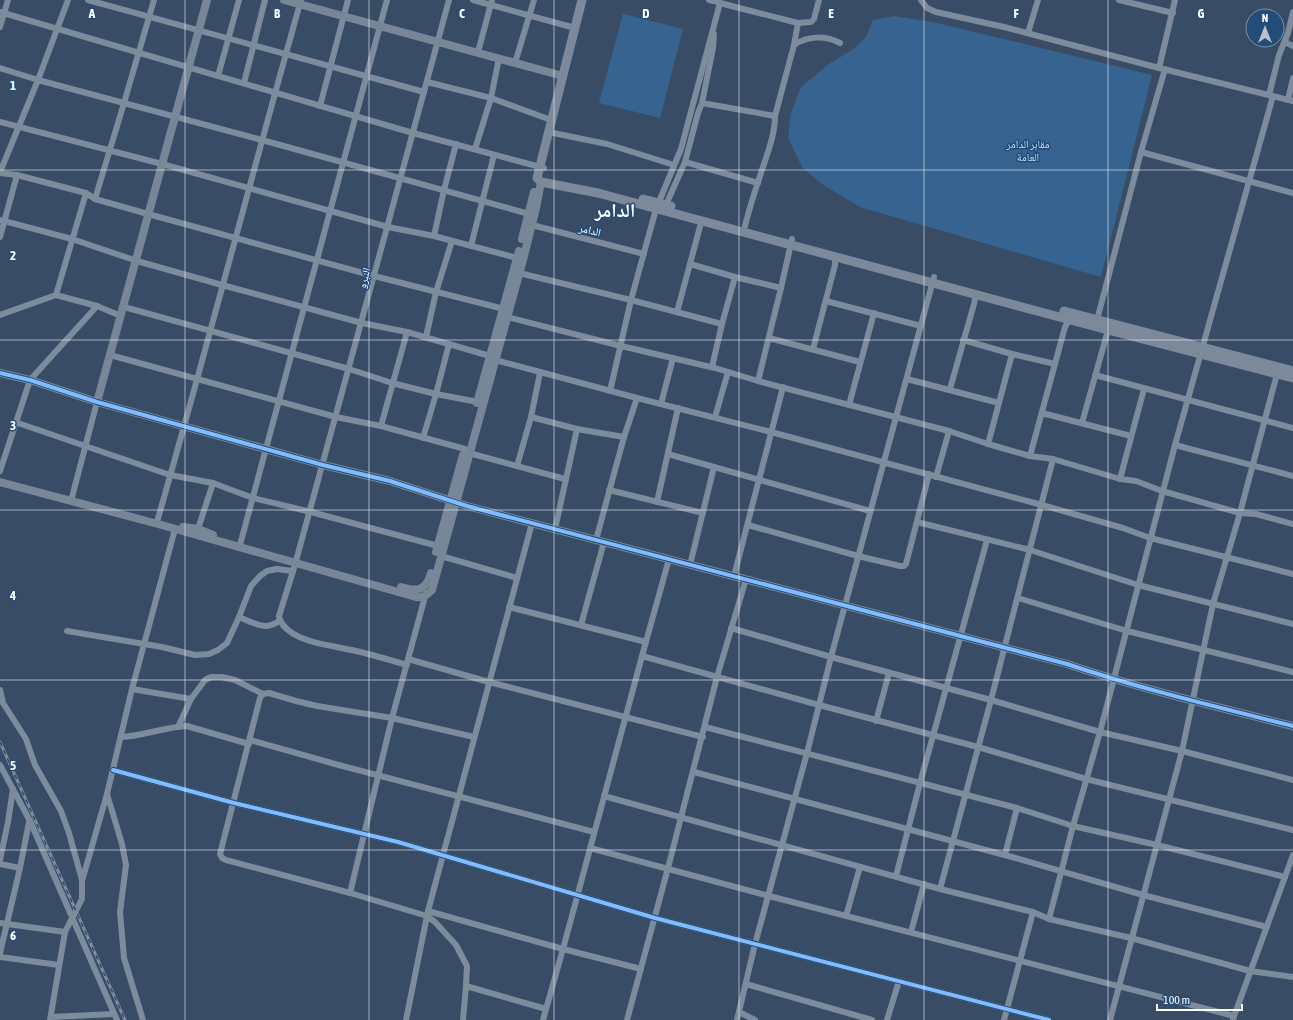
<svg xmlns="http://www.w3.org/2000/svg" width="1293" height="1020" font-family="'Asap Condensed','Noto Naskh Arabic',sans-serif">
<style>
.green{fill:#376390}
.lines{fill:none;stroke-linecap:round;stroke-linejoin:round}
.street{stroke:#7c8c9c;stroke-width:6}
.secondary{stroke:#788798;stroke-width:8}
.primary{stroke:#7b899b;stroke-width:9}
.rail-casing{stroke:#7e8d9c;stroke-width:3}
.rail{stroke:#244c79;stroke-width:1.5;stroke-dasharray:4.5;stroke-linecap:butt}
.cycleway-casing{stroke:#244c79;stroke-width:6}
.cycleway{stroke:#80bcff;stroke-width:4}
.grid{fill:none;stroke:#fff;stroke-width:1;stroke-opacity:0.55}
.labels{text-anchor:middle;dominant-baseline:central;stroke-width:3;stroke-linejoin:round;paint-order:stroke}
.park-label{font-size:11px;fill:#c9def3;stroke:#244c79}
.street-label{font-size:11px;fill:#fff;stroke:#244c79}
.town-label{font-size:19px;font-weight:bold;fill:#fff;stroke:#244c79}
.grid-label{font-size:13px;text-anchor:middle;font-weight:bold;fill:#fff;stroke:#244c79;stroke-width:3;stroke-linejoin:round;paint-order:stroke}
</style>
<rect width="100%" height="100%" fill="#384d65"/>
<!-- green -->
<g class="green">
<polygon points="623,14 683,29 660,118 599,103"/>
<polygon points="894,16 937,23 1152,75 1101,277 860,207 822,184 802,167 788,138 791,112 801,87 829,64 855,48 866,37 873,20"/>
</g>
<g class="lines">
<!-- street -->
<g class="street">
<polyline points="88,0 424,92"/>
<polyline points="473,0 575,28"/>
<polyline points="709,0 718,2"/>
<polyline points="921,0 927,8 936,12 1004,27 1159,68 1293,101"/>
<polyline points="1119,0 1173,13"/>
<polyline points="720,3 798,23 811,22 814,19 819,0"/>
<polyline points="0,12 413,133 544,168"/>
<polyline points="0,27 8,0"/>
<polyline points="1028,33 1038,0"/>
<polyline points="1285,42 1293,46"/>
<path d="M794,45C807,36 825,35 840,43"/>
<polyline points="478,52 492,0"/>
<polyline points="515,63 534,0"/>
<polyline points="0,68 38,80 262,140 529,214"/>
<polyline points="1159,68 1175,0"/>
<polyline points="218,76 239,0"/>
<polyline points="427,82 491,98 551,120"/>
<polyline points="244,83 265,0"/>
<polyline points="1269,95 1279,55 1288,33 1293,12"/>
<polyline points="1288,100 1293,78"/>
<polyline points="702,103 713,48 714,34"/>
<polyline points="320,106 348,0"/>
<polyline points="0,122 162,164 388,227 434,236 517,258"/>
<polyline points="553,133 607,144 674,165"/>
<polyline points="475,149 491,98 499,58"/>
<polyline points="1141,152 1293,193"/>
<polyline points="685,162 758,183"/>
<polyline points="0,172 38,80 68,0"/>
<polyline points="0,173 17,175 86,193 95,199 148,214 374,276 504,309"/>
<polyline points="95,199 124,103 154,0"/>
<polyline points="665,207 685,162 698,113 702,103 775,116"/>
<polyline points="0,220 72,239 137,261 222,285 362,323 407,332 490,356"/>
<polyline points="532,225 644,254"/>
<path d="M745,226C750,205 757,185 764,164C769,149 775,133 775,116L794,45L798,23"/>
<polyline points="434,236 444,190 456,144"/>
<polyline points="0,237 17,175"/>
<polyline points="471,246 494,155"/>
<polyline points="690,264 735,277 781,288"/>
<polyline points="519,273 631,300 722,324 735,277"/>
<polyline points="56,295 86,193"/>
<polyline points="826,301 921,326"/>
<polyline points="124,307 349,369 392,383 436,394 478,402"/>
<polyline points="677,312 701,223 699,220"/>
<polyline points="0,315 56,295 97,306 121,316"/>
<polyline points="507,317 621,346 715,368 758,381 949,431 988,444 1030,456 1053,459 1120,479 1136,481 1162,491 1240,513 1256,514 1293,524"/>
<polyline points="1097,320 1141,152 1165,69"/>
<polyline points="426,337 436,292 452,241"/>
<polyline points="769,338 860,362"/>
<polyline points="963,340 1012,354 1055,364"/>
<polyline points="813,349 835,265 835,256"/>
<polyline points="110,355 336,417 381,426 465,449"/>
<polyline points="495,360 637,398 771,432 1042,505 1123,528 1150,538 1293,574"/>
<polyline points="712,367 722,324"/>
<polyline points="1095,375 1293,428"/>
<polyline points="907,379 999,403"/>
<polyline points="758,381 781,288 792,239"/>
<polyline points="950,389 974,304 976,294"/>
<polyline points="610,391 631,300 656,209 681,149 720,3 718,2 719,0"/>
<polyline points="661,404 673,358"/>
<polyline points="849,405 874,313"/>
<polyline points="1042,413 1131,436"/>
<polyline points="531,417 577,429 624,437"/>
<polyline points="715,417 728,372"/>
<polyline points="15,422 170,475 213,483 253,498 311,512 438,546"/>
<polyline points="1082,423 1108,330"/>
<polyline points="381,426 407,332"/>
<polyline points="423,438 436,394 449,344"/>
<polyline points="988,444 1012,354"/>
<polyline points="1175,445 1293,476"/>
<polyline points="469,453 565,479"/>
<polyline points="668,454 870,511"/>
<polyline points="1030,456 1065,327 1068,322 1072,319"/>
<polyline points="517,466 531,417 540,373"/>
<polyline points="0,471 30,380 97,306"/>
<polyline points="936,477 949,431"/>
<polyline points="1120,479 1144,389"/>
<polyline points="609,490 703,513"/>
<polyline points="71,501 97,402"/>
<polyline points="657,502 678,408"/>
<path d="M157,522C207,348 252,174 301,0"/>
<polyline points="917,522 1030,550 1138,585 1293,624"/>
<polyline points="748,525 858,556 900,566 904,566 906,564 929,474"/>
<polyline points="198,529 213,483"/>
<polyline points="555,529 577,429"/>
<polyline points="596,540 624,437 637,398"/>
<polyline points="240,545 387,0"/>
<polyline points="441,556 517,578"/>
<polyline points="296,561 449,0"/>
<polyline points="690,565 714,467"/>
<path d="M294,568L279,616C280,623 286,629 292,633C309,644 336,646 356,651C373,655 390,660 407,665"/>
<polyline points="734,576 783,387"/>
<polyline points="426,593 392,718 350,893 427,916 435,922 456,945 467,966 466,986 463,1020"/>
<polyline points="1018,598 1127,631 1293,672"/>
<polyline points="509,607 646,642"/>
<path d="M239,617C254,623 267,632 280,620"/>
<polyline points="581,625 604,542"/>
<polyline points="731,628 831,657 991,700 1100,732 1182,751 1293,780"/>
<polyline points="67,631 162,647 195,655 209,654 218,650 227,643 239,617 251,586 260,576 267,571 277,569 293,571"/>
<polyline points="642,656 669,559"/>
<polyline points="408,659 489,682 703,737"/>
<polyline points="132,689 191,699"/>
<polyline points="0,690 3,703 26,739 35,765 61,811 69,833 82,880"/>
<polyline points="876,721 889,673"/>
<polyline points="178,727 191,699 205,680 211,677 222,677 235,680 263,694"/>
<polyline points="705,727 1017,808 1073,826 1157,845 1285,877"/>
<path d="M121,737C143,736 165,727 187,726L249,744"/>
<polyline points="250,740 335,764 594,832"/>
<polyline points="0,765 30,821 117,1020"/>
<polyline points="113,770 234,803 398,842 655,918 1049,1020"/>
<polyline points="694,772 1012,857 1143,895 1267,927"/>
<polyline points="604,796 940,889 1033,912 1049,919 1131,938 1250,971 1293,977"/>
<polyline points="590,848 769,896 1234,1016"/>
<polyline points="1005,855 1017,808"/>
<polyline points="0,860 8,822 13,789"/>
<polyline points="0,864 20,868"/>
<polyline points="896,876 920,783 987,540"/>
<polyline points="940,889 991,700 1053,459"/>
<polyline points="350,893 226,860 222,858 220,854 260,698 263,694 269,693 296,701 317,706 392,718 474,737"/>
<polyline points="428,911 563,949 642,656 819,705 978,747 1086,779 1293,830"/>
<polyline points="846,916 860,867"/>
<polyline points="1049,919 1073,826 1100,732 1175,445 1273,96"/>
<polyline points="0,923 65,932"/>
<polyline points="911,932 924,884"/>
<polyline points="0,953 20,868 29,822"/>
<polyline points="0,957 59,965"/>
<polyline points="746,984 872,1020"/>
<polyline points="466,986 546,1009"/>
<polyline points="739,1012 755,1020"/>
<polyline points="51,1017 114,1014"/>
<polyline points="1233,1019 1293,855"/>
<polyline points="50,1020 65,932 82,899 82,881 107,794"/>
<polyline points="143,1020 124,958 120,912 126,865 122,844 107,794 132,689 175,529"/>
<polyline points="406,1020 428,911 532,523"/>
<polyline points="543,1020 563,949 641,969"/>
<polyline points="627,1020 668,868 717,677 746,579"/>
<polyline points="737,1020 755,944 807,753 831,657 934,277"/>
<polyline points="887,1020 899,981"/>
<polyline points="1004,1020 1033,912"/>
<polyline points="1110,1020 1182,751 1213,604 1240,513 1277,374"/>
</g>
<!-- secondary -->
<g class="secondary">
<polyline points="284,0 563,76"/>
<polyline points="522,239 534,192"/>
<path d="M0,373L30,380L97,402L323,465L390,481L467,506L1067,664C1141,689 1217,707 1293,726"/>
<polyline points="97,402 207,0"/>
<polyline points="477,403 519,251"/>
<path d="M0,482L158,524L416,597C423,598 427,595 432,590L523,260L536,208L541,182"/>
<polyline points="183,527 198,529 213,535"/>
<polyline points="436,552 463,455"/>
<path d="M401,587C417,592 426,591 431,573"/>
</g>
<!-- primary -->
<g class="primary">
<polyline points="582,0 537,178 541,182 598,193 1108,330 1293,378"/>
<polyline points="643,199 671,206"/>
<polyline points="1064,311 1293,371"/>
</g>
<!-- rail casing -->
<g class="rail-casing">
<polyline id="rail" points="0,742 125,1020"/>
</g>
<!-- rail -->
<use href="#rail" class="rail"/>
<!-- cycleway casing -->
<g class="cycleway-casing">
<g id="cycleway">
<path d="M0,373L30,380L97,402L323,465L390,481L467,506L1067,664C1141,689 1217,707 1293,726"/>
<polyline points="113,770 234,803 398,842 655,918 1049,1020"/>
</g>
</g>
<!-- cycleway -->
<use href="#cycleway" class="cycleway"/>
</g>
<!-- grid -->
<path class="grid" d="M185,0V1020M369,0V1020M554,0V1020M739,0V1020M924,0V1020M1108,0V1020M0,170H1293M0,340H1293M0,510H1293M0,680H1293M0,850H1293"/>
<g class="labels">
<!-- park labels -->
<g class="park-label">
<text x="1028" y="144">مقابر الدامر<tspan x="1028" dy="13">العامة</tspan></text>
</g>
<!-- street labels -->
<g class="street-label">
<text transform="translate(590 230) rotate(14)">الدامر</text>
<text transform="translate(364 278) rotate(-75)">النبرو</text>
</g>
<!-- town labels -->
<g class="town-label">
<text x="615" y="210">الدامر</text>
</g>
</g>
<g class="grid-label">
<text x="92" y="18">A</text>
<text x="277" y="18">B</text>
<text x="462" y="18">C</text>
<text x="646" y="18">D</text>
<text x="831" y="18">E</text>
<text x="1016" y="18">F</text>
<text x="1201" y="18">G</text>
<text x="13" y="90">1</text>
<text x="13" y="260">2</text>
<text x="13" y="430">3</text>
<text x="13" y="600">4</text>
<text x="13" y="770">5</text>
<text x="13" y="940">6</text>
</g>
<!-- north arrow -->
<g transform="translate(1265 28)"><circle r="19" fill="#244c79" stroke="#7c94af"/>
<path d="M0-3L7 15L0 10L-7 15Z" fill="#b9c1c9"/>
<text y="-6" font-size="11" font-weight="bold" text-anchor="middle" fill="#ffffff">N</text>
</g>
<!-- scale -->
<path d="M1157 1004v6h85v-6" fill="none" stroke="#ffffff" stroke-width="2"/>
<text x="1163" y="1004" font-size="12" fill="#ffffff" stroke="#244c79" stroke-width="3" paint-order="stroke">100 m</text>
</svg>
